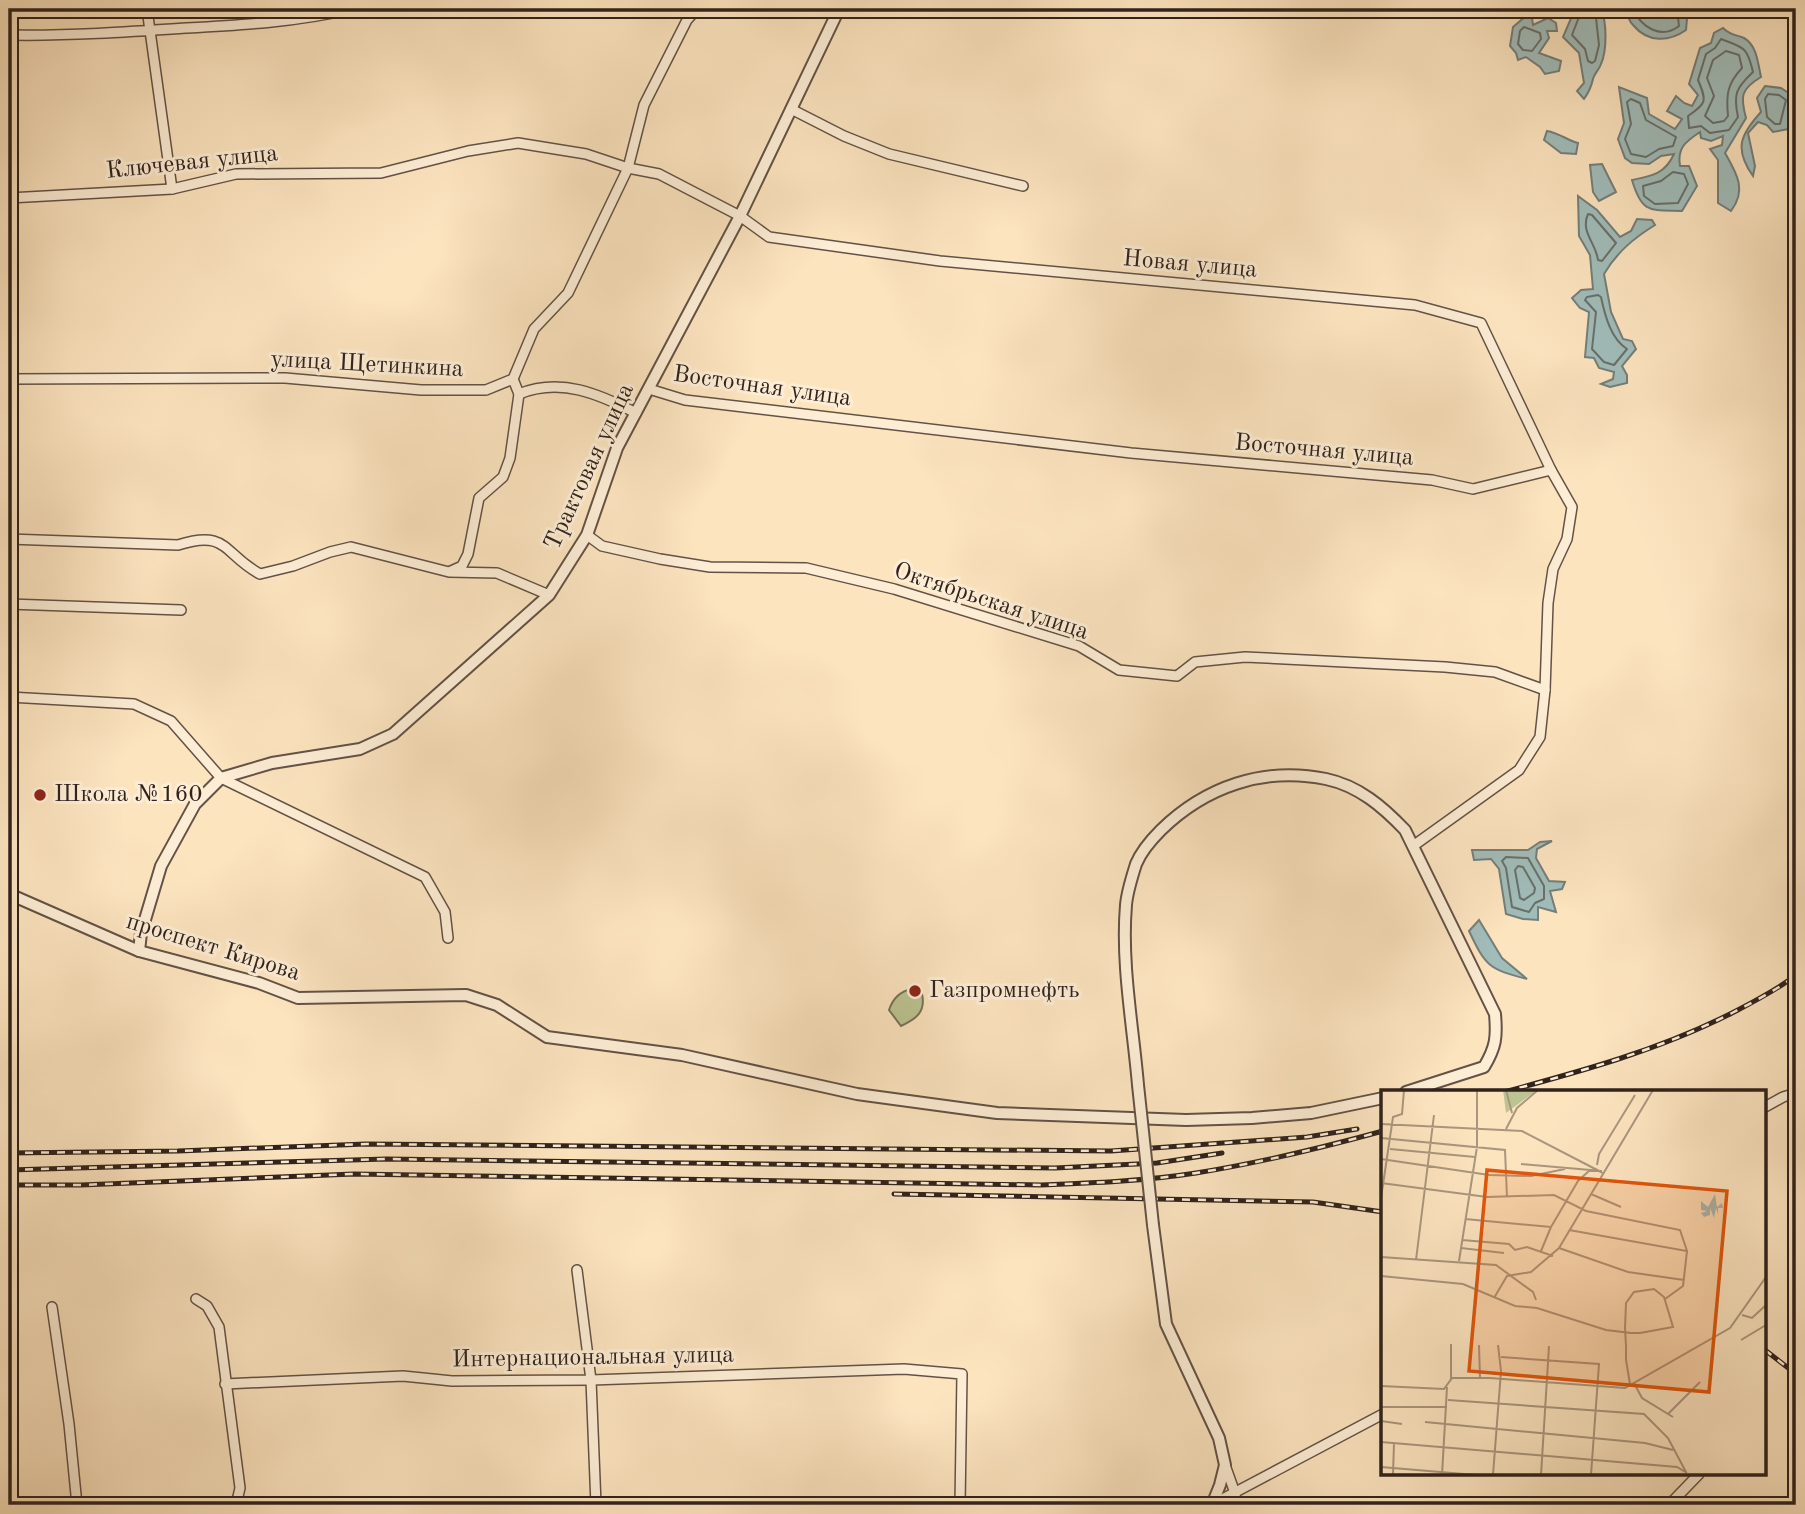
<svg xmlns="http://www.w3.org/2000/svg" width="1805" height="1514" font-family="'Old Standard TT',serif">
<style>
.green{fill:#bdc493;stroke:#767358;stroke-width:2}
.water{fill:#a1bdba;stroke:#747f7b;stroke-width:2}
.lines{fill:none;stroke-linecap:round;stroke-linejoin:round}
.shore{stroke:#68706b;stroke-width:2}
.minor-casing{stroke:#635245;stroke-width:12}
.tertiary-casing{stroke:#635245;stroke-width:14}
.minor{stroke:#fdedd5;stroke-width:9}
.tertiary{stroke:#fdedd5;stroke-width:10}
.rail-casing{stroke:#30221c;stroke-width:5}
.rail{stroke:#fdedd5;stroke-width:2.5;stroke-dasharray:8;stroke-linecap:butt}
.tertiary-bridge-casing{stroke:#635245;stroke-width:14;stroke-linecap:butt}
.tertiary-bridge{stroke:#fdedd5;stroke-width:10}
.poi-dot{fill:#8f2418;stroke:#fdedd5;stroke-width:2.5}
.labels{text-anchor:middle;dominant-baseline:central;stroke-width:6;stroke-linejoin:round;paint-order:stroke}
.street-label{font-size:24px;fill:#30221c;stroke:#fdedd5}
.poi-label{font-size:24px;fill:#30221c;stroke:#fdedd5;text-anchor:start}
.inset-road{fill:none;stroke:#aa967e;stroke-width:2}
.view{fill:#df560d;fill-opacity:0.15;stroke:#df560d;stroke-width:3.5}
.inset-edge{fill:none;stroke:#30221c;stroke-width:3.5}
</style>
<rect width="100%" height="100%" fill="#fce4bf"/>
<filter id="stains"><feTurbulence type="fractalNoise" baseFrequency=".00286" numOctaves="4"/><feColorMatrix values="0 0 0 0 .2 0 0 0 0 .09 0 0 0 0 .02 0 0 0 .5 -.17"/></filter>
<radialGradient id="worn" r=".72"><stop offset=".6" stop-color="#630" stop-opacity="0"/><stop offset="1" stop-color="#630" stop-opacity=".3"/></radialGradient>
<!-- green -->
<path class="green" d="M912,989L922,994C926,1012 916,1019 901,1026L889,1010C893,998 900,991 912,989Z"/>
<!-- water -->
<g class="water">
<path d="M1570,9H1601C1607,22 1607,51 1601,64C1599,70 1594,74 1593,79C1591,88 1589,92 1584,99L1577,91L1584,83L1579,53L1563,37L1572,16Z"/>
<path d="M1625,9H1683L1687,19L1686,30C1669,42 1648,43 1633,25C1629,21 1627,14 1625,9Z"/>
<polygon points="1526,16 1532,18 1533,25 1548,18 1556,23 1557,31 1547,31 1549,38 1539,53 1561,61 1559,71 1545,74 1540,67 1526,57 1518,60 1516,53 1510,46 1513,27"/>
<path d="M1723,28C1731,36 1735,34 1744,38C1757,45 1758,64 1761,77C1741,89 1740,96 1746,118L1725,153C1737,174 1747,190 1731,211L1718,203V160L1710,149L1722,145L1723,136L1711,141L1701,138L1700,132C1685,142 1677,148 1680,166H1689L1697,186L1682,211C1650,210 1642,214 1632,180C1652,176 1665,174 1674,154L1661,156L1649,164L1632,163L1625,158L1618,139L1624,123L1619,87L1647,98L1649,114L1675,129L1682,119L1667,111L1676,96L1684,103L1692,106L1698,95L1689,84L1700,48L1711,43L1714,33Z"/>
<path d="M1765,86L1781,88L1796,98V102L1789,111V129L1773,132L1767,125L1758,122L1748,133L1755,166L1753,176C1734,149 1740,135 1761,112L1757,98Z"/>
<path d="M1547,131C1559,133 1567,140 1578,143L1576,154L1561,153L1544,140Z"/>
<polygon points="1602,164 1616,192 1599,201 1593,192 1590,165"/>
<path d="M1578,196L1597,210L1620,237L1631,231L1637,219L1652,220L1655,225C1634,238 1617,252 1604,274L1611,312L1623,339L1632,341L1636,349L1622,366L1627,375V383L1610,387L1601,384L1613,379L1614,372L1599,368L1594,358L1585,357L1589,312L1580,308L1572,298L1581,290L1593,289L1590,255L1579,236Z"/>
<polygon points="1552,841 1537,849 1536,858 1549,881 1565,882 1562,889 1550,891 1556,912 1538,907 1538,920 1523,919 1506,914 1499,869 1491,859 1474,860 1472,850 1528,850 1540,842"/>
<path d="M1479,920L1502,958L1527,979C1489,969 1486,967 1469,931Z"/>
</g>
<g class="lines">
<!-- shore -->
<g class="shore">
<polyline points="1577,9 1579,17 1572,35 1585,49 1588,61 1592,63 1595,61 1599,45 1595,9"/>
<path d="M1633,9C1641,27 1661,40 1679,26L1677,9"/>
<polygon points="1524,27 1540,33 1541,39 1532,51 1523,50 1518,44 1520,31"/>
<path d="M1721,39C1744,48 1747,46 1753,72C1736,88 1733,94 1738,117L1729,130L1710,133L1701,126L1689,128L1688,116C1707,103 1707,101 1698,80L1706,54L1715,48Z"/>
<path d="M1726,51L1739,55L1742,68C1727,84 1726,95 1728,116L1724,121L1713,123L1705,116L1714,96L1707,78L1713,60Z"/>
<polygon points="1768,94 1779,95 1786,100 1780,124 1775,124 1767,117 1765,99"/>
<polygon points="1631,99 1640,103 1646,120 1676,137 1673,146 1659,149 1646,157 1631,154 1625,139 1631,124 1627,102"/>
<polygon points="1673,172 1684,174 1688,184 1678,203 1655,204 1644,196 1643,186 1661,181"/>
<path d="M1588,214L1592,215L1616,243L1602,261L1598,260C1596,243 1580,232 1588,214Z"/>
<path d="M1598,295L1601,297C1605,316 1611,339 1627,349L1614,365L1604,362L1592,349L1596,312L1585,300L1587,297Z"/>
<polygon points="1506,857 1528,858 1544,886 1544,899 1535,903 1529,912 1512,907 1506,868 1502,861"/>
<polygon points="1518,866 1523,867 1535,888 1534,893 1524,900 1520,898 1515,870"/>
</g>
<!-- minor casing -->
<g class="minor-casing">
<g id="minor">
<polyline points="147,9 172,189"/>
<path d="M9,35C68,36 127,32 186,28C241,25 297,22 351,9"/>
<polyline points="791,109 844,136 889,154 1023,186"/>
<polyline points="9,198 172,189 236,174 381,173 468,151 518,143 586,154 628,168 659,174 740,216 769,237 940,261 1415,305 1481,323 1551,470"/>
<polyline points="9,379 285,378 421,390 486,390 513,379 534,329 568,293 628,168 644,105 687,20 697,9"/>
<polyline points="649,389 685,400 1131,453 1432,480 1473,489 1551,470 1572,507 1567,539 1553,569 1548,603 1545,690 1540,737 1519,770 1413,846"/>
<path d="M519,394C561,377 599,394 636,413"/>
<polyline points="587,535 602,546 660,559 710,567 806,568 894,589 1079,646 1119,670 1177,676 1195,662 1245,657 1445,667 1495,672 1545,690"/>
<path d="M9,539L178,545C228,529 223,554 260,574L293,566L330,552L351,547L449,572L497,573L549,595"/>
<polyline points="451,571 462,566 468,554 479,498 503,477 510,458 519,394 513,379"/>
<polyline points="9,604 181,610"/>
<polyline points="9,697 134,704 171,721 221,778 425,877 445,912 448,938"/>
<polyline points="1765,1107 1783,1097 1796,1093"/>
<polyline points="577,1270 591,1380 596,1505"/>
<polyline points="196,1299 207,1306 219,1327 240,1488 236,1505"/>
<polyline points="52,1307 69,1424 77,1505"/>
<polyline points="225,1384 403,1376 452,1381 591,1380 904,1369 962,1374 960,1505"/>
<polyline points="1225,1465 1235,1493 1236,1505"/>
<polyline points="1213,1504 1383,1414"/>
<polyline points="1669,1505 1699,1474"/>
</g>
</g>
<!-- tertiary casing -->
<g class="tertiary-casing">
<g id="tertiary">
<polyline points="9,894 139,951 259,983 298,998 466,995 497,1005 547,1037 682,1055 857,1094 997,1113 1186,1120 1252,1118 1311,1113 1383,1098"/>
<polyline points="139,951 141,933 161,866 195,804 221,778 272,763 360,749 393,734 549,595 587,535 617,448 740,216 839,9"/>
<path d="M1138,1085C1133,1026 1121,964 1126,905C1127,892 1132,877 1136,864C1141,852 1152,839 1161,830C1205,787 1264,766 1326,779C1359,786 1383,807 1405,830L1495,1014C1497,1037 1496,1047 1484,1067L1406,1092"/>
<polyline points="1153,1225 1166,1324 1219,1438 1225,1465 1220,1485 1212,1505"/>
</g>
</g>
<!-- minor -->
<use href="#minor" class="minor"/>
<!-- tertiary -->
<use href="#tertiary" class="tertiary"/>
<!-- rail casing -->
<g class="rail-casing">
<g id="rail">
<path d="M1504,1092C1582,1071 1659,1050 1732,1013C1753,1002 1777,990 1796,975"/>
<polyline points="9,1153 178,1151 366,1144 1111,1151 1307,1137 1357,1129"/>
<polyline points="9,1170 387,1159 1055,1168 1157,1163 1222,1153"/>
<path d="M9,1185H81L354,1174L1041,1185C1093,1183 1145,1181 1196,1173C1259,1163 1321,1148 1383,1131"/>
<polyline points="894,1194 1313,1202 1383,1212"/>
<polyline points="1765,1350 1796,1374"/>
</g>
</g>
<!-- rail -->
<use href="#rail" class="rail"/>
<!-- tertiary-bridge casing -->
<g class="tertiary-bridge-casing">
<polyline id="tertiary-bridge" points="1138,1085 1153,1225"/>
</g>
<!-- tertiary-bridge -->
<use href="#tertiary-bridge" class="tertiary-bridge"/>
</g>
<!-- markers -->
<g class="poi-dot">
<circle cx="40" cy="795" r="7"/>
<circle cx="915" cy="991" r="7"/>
</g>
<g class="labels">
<!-- street labels -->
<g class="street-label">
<text transform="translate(192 163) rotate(-6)">Ключевая улица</text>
<text transform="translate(1190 265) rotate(5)">Новая улица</text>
<text transform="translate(367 365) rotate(3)">улица Щетинкина</text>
<text transform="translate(762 387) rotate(8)">Восточная улица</text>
<text transform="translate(1324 451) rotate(5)">Восточная улица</text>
<text transform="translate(590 467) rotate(-65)">Трактовая улица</text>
<text transform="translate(991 602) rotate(18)">Октябрьская улица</text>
<text transform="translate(213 948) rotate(17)">проспект Кирова</text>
<text transform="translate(593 1358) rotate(-1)">Интернациональная улица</text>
</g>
<!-- poi labels -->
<g class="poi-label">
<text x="54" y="795">Школа №160</text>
<text x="929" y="991">Газпромнефть</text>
</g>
</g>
<!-- overview -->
<g transform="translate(1381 1090)">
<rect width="385" height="385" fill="#fce4bf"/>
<path d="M122,0H156L125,23Z" fill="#bdc493"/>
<path d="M334,104L336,117L341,113L342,118H337V124L335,118L333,128L329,118V125L323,127L320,123L326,121L320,120V111L327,117Z" fill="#a1bdba"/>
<path class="inset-road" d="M125,0L131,23M0,34L141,41L222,83M125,39L136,18L157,0M0,48L124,60L126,107M9,59L94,67M0,69L108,85L150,86L184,79M140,74L221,81M216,75L218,64L254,5M0,93L106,107L173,105L205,121L299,140L306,161M210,104L240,117M0,108L12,27L21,24L23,0M84,129L170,137L197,91L209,80M188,140L306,161L302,196L284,209M81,150L128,154L134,160L146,157L172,166M80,158L123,163M178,158L247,182L303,190M160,161L170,137M0,167L115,175L152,202L155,210M35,170L53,25M78,171L96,57V0M0,186L82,194L134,216L156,218L225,240L250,243H259L292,237L283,207L273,199L253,202L245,213L244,238L245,256V270L249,294M113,208L126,186L150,182L178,158L272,0M361,225L371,228L385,215M360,250L385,235M70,254V289M98,255L99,288M120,267L218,274L210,385M253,293L261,308L292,327M0,296L63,299L71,288H109L244,298L349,238L385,187M67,310L263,324L287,348L305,382M0,317H66M287,324L319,292M0,331L21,334M44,332L264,353L292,360M0,352L296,377L306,383M0,377L95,385M12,385L13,353M61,385L66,297M112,385L120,281L117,255M160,385L168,256"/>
<path class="view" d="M106,80L346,101L328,302L88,281Z"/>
<rect width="385" height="385" class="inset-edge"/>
</g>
<!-- margin -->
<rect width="1805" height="1514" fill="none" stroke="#fce4bf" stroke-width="35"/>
<rect x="10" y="10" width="1784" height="1493" fill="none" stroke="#30221c" stroke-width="3.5"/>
<rect x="18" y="18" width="1770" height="1479" fill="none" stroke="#30221c" stroke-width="2"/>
<rect width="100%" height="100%" filter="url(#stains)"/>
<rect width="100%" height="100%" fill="url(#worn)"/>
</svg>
